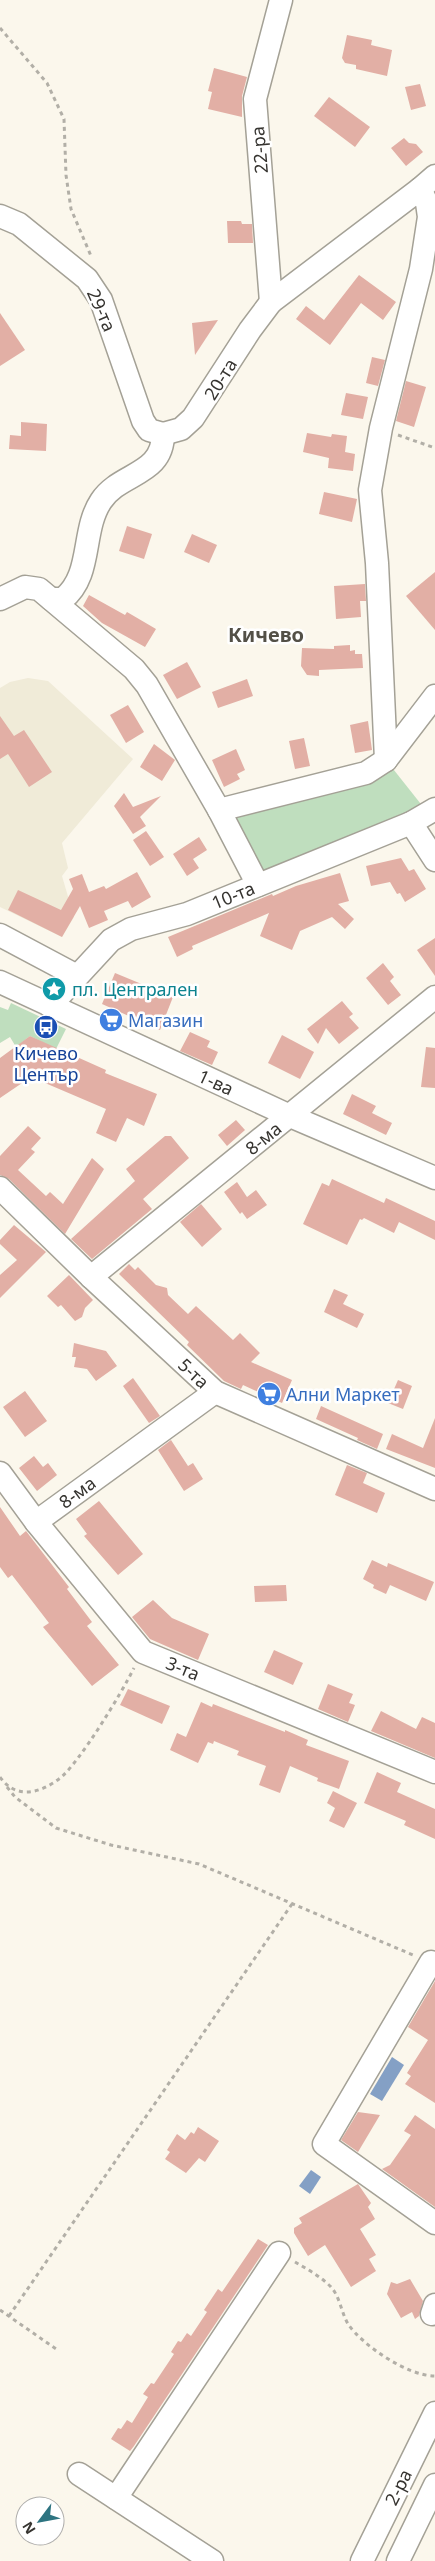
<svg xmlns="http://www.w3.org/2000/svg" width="435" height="2561" font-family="'Noto Sans',sans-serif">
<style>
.built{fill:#f0ebd8}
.green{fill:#bfdebe}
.water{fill:#84a0c5}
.building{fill:#e2afa5}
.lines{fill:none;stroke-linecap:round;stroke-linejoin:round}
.minor-casing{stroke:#a4a196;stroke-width:25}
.path{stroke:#b2afa7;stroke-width:3;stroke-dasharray:4 4;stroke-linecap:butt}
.minor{stroke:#fff;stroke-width:22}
.labels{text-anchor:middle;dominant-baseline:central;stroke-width:5;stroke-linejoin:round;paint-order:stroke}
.street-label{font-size:18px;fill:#363430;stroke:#fff}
.culture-label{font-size:18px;fill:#0d838f;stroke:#fff;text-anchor:start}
.shop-label{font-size:18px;fill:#366cbe;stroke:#fff;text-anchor:start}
.transit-label{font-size:18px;fill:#164399;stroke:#fff}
.quarter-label{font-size:20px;font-weight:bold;fill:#535047;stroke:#fff}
</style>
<rect width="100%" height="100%" fill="#fbf7ec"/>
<!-- built -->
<polygon class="built" points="28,678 48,681 133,759 62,843 68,868 62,876 74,917 62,937 0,907 0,688 10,682"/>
<!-- green -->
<g class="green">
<polygon points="386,760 428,813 258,885 219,810"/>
<polygon points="11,1003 66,1029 56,1049 30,1036 16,1047 10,1037 0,1043 0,1007 8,1010"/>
</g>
<!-- water -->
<g class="water">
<polygon points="392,2057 404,2065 382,2101 370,2094"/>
<polygon points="311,2170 321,2177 310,2194 299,2186"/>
</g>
<!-- building -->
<g class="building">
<polygon points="347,35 372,40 371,45 392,50 387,76 356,69 356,65 345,63 342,58"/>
<polygon points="214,68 247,77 242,96 242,117 208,109 212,92 208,91"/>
<polygon points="420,84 426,106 411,110 405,87"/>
<polygon points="329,97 370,127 355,147 314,116"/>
<polygon points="404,138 409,143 416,144 423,152 406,166 391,148"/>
<polygon points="227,221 241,221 242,224 252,224 253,243 228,243"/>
<polygon points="359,275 396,302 383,320 361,303 330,345 296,319 306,306 324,320"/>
<polygon points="0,313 25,350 0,366"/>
<polygon points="218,320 195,355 192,323"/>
<polygon points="372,357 385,360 378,386 366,383"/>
<polygon points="406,381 426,387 414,427 396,421"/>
<polygon points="346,393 368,397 363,419 341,415"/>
<polygon points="21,422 47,424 46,451 9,449 10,435 21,436"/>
<polygon points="307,433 331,437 332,434 347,436 345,452 355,454 353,471 328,468 329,458 303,452"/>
<polygon points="324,492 357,499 352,522 319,514"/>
<polygon points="127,526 152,534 144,559 119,551"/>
<polygon points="192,534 217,545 209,563 184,552"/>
<polygon points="435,572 435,630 406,596"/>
<polygon points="365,584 366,601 360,601 361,617 336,619 334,586"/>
<polygon points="89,595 125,615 127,612 156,629 145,647 102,623 83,606"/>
<polygon points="350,645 350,651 355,650 355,654 362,654 363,668 319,670 319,676 307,675 301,666 302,648 334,649 334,646"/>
<polygon points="187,662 201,687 177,699 163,675"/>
<polygon points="247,679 253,696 218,708 212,692"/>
<polygon points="128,705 144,732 126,743 110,715"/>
<polygon points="0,716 14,736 24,730 52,772 29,787 8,754 0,759"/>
<polygon points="368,721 372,750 355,753 350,725"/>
<polygon points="304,738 310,766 295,769 289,741"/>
<polygon points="154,744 175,760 162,781 140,767"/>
<polygon points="236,749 245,770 237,774 240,779 224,787 212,760"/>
<polygon points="124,793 133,807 161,796 140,817 146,826 133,834 114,806"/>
<polygon points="146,831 164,857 150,866 133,840"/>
<polygon points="199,837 207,850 193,859 199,868 187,876 173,854"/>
<polygon points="401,858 409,871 414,869 426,889 405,902 400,893 397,894 390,882 371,886 366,866"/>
<polygon points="137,872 151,897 132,908 128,901 104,911 108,920 89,928 80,906 62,937 8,910 18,890 61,910 73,889 69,879 82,874 89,892 104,886 106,889"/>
<polygon points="340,873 349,901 338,904 354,919 345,929 332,917 300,931 292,950 260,936 269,913 192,946 193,949 177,957 168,937 272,894 273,896 296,886"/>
<polygon points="435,938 435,976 417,950"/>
<polygon points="383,963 394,977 390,981 401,995 388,1005 366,978"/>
<polygon points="115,973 173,997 160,1030 102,1004"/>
<polygon points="342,1001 353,1014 349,1017 359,1028 339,1044 326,1028 318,1044 307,1029"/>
<polygon points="190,1032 210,1041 207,1047 218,1052 212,1065 180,1051"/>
<polygon points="282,1035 314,1052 300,1079 268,1063"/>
<polygon points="30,1036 106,1070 105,1073 157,1094 144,1126 127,1118 116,1142 96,1133 106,1109 31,1077 0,1098 0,1058"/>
<polygon points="426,1047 435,1048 435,1088 421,1087"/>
<polygon points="352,1094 376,1106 372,1113 392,1123 386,1135 343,1114"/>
<polygon points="236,1120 245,1130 227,1146 218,1135"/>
<polygon points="28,1126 41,1138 31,1149 35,1152 18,1170 46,1196 50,1192 63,1204 92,1158 104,1169 65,1234 9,1179 0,1175 0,1156"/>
<polygon points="165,1136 171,1136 189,1158 143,1199 152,1209 92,1259 71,1239 135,1181 126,1169"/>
<polygon points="332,1179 384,1203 386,1198 435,1221 435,1240 399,1222 394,1233 364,1218 362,1220 360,1219 347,1245 303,1224 322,1183 329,1186"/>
<polygon points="237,1182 247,1197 256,1190 267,1205 247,1219 242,1212 240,1214 224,1192"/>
<polygon points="201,1204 222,1229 202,1247 180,1222"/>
<polygon points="14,1225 46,1252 0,1298 0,1275 17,1260 0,1244 0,1240"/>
<polygon points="129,1264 135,1270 138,1267 156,1285 167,1288 168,1295 188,1314 196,1306 233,1340 240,1333 260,1353 251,1362 292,1380 282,1403 243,1385 241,1389 224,1381 187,1345 189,1342 119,1274"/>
<polygon points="69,1275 93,1300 85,1308 82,1317 75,1321 61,1305 58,1307 47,1296"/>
<polygon points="334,1289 348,1295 343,1304 364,1314 357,1328 324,1312"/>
<polygon points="74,1343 106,1351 117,1366 96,1381 87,1369 74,1367 76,1357 72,1357"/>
<polygon points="133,1378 160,1416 149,1423 123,1386"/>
<polygon points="398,1380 412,1386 403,1409 388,1403"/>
<polygon points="25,1391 47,1421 25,1437 3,1407"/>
<polygon points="321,1406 383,1434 377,1449 357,1440 358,1438 316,1419"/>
<polygon points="435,1418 435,1468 386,1449 392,1434 423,1448"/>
<polygon points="171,1440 188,1466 193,1463 203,1479 184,1491 158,1450"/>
<polygon points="34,1456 43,1467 48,1463 57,1475 37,1491 19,1468"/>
<polygon points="347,1465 367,1473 363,1483 385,1493 377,1513 335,1495"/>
<polygon points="99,1501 143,1554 118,1575 84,1536 87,1534 76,1519"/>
<polygon points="0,1507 20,1536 26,1531 69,1587 67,1589 92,1622 87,1626 119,1665 92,1686 43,1627 49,1623 12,1575 8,1578 0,1567"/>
<polygon points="372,1560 387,1567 388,1563 434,1582 426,1601 390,1585 386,1594 373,1588 374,1585 363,1579"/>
<polygon points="286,1585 287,1601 255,1602 254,1586"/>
<polygon points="153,1600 172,1618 209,1634 198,1660 150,1639 132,1617"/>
<polygon points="274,1650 303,1663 293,1685 264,1672"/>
<polygon points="328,1684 353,1694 349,1703 355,1705 348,1722 318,1709"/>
<polygon points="128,1689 170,1706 162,1724 120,1705"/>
<polygon points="201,1702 212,1707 213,1704 285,1732 285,1730 308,1740 306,1745 349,1761 339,1789 317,1781 318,1778 290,1766 280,1793 259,1785 266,1766 237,1755 239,1751 214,1741 213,1744 208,1742 198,1763 170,1750 177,1733 186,1737"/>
<polygon points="381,1711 416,1729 422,1717 435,1723 435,1758 371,1731"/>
<polygon points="377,1772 401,1783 397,1792 435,1809 435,1839 404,1825 406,1821 364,1803"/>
<polygon points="333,1791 357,1803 344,1828 329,1821 335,1808 327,1803"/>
<polygon points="435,1981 435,2103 405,2084 411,2076 407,2073 428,2040 408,2027"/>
<polygon points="358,2112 380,2115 358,2152 341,2140"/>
<polygon points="415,2115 435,2129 435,2207 382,2169 390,2165 411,2135 404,2131"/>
<polygon points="198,2127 219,2141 205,2162 199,2158 186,2173 165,2159 170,2152 167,2150 177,2134 185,2140 191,2132 194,2134"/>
<polygon points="358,2184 371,2203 368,2207 375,2219 360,2229 376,2255 369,2259 376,2271 351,2287 325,2245 308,2256 294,2233 294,2228 302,2223 299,2218"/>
<polygon points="258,2239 268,2245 134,2446 130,2451 111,2439 118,2428 121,2429 127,2420 132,2423 148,2397 143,2394 151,2383 154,2384 174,2354 171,2352 178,2341 181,2342 187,2333 191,2336 207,2312 204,2310 218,2289 222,2292"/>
<polygon points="410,2279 423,2301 419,2316 415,2319 412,2312 401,2318 387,2294 391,2282 397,2284"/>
</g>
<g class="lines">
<!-- minor casing -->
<g class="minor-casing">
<g id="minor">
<polyline points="0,216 19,224 87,279 101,300 143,421 149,430 163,434"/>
<polyline points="271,302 255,99 281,0"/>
<polyline points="163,434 181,429 193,418 250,330 271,302 420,189 435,176"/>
<polyline points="0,599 25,587 39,589 134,669 147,685 219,810 258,885"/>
<path d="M51,599H63C93,575 81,531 101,501C120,472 163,476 163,434"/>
<polyline points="386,760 377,563 370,490 381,428 421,269 429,217 427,203 420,189"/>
<polyline points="219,810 366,773 386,760 435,696"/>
<polyline points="411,823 435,860"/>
<polyline points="0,935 77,976"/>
<polyline points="0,982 290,1116 435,1178"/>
<polyline points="50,1006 111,940 131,929 187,914 411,823 435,809"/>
<polyline points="0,1188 91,1277 215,1392 435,1489"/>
<polyline points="91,1277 435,997"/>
<polyline points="0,1473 36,1522 143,1652 435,1772"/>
<polyline points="36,1522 215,1392"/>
<polyline points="435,1964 431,1962 324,2144 435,2223"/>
<polyline points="432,2314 435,2305"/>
<polyline points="79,2474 212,2561"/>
<polyline points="116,2498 279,2253"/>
<polyline points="362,2561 435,2413"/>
<polyline points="398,2561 435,2485"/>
</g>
</g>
<!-- path -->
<g class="path">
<polyline points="0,28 47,83 64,119 66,175 71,209 91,256"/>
<polyline points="398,435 435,448"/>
<path d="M0,1777C16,1800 40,1793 59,1779C79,1764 122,1692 134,1668"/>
<polyline points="7,1787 15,1797 56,1828 111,1845 199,1864 413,1955"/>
<path d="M295,2262C307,2269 320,2276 330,2286C340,2296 341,2312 348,2324C363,2346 408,2376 435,2376"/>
<polyline points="0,2310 59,2351"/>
<polyline points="9,2316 292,1904"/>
</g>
<!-- minor -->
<use href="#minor" class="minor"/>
</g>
<!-- icons -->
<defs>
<g id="sight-disc" transform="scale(1.25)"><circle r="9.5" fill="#0f9aa8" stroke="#fff"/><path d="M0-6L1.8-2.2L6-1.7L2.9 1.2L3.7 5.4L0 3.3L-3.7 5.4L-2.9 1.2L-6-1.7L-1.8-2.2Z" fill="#fff"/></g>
<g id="supermarket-disc" transform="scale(1.25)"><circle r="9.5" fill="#3f7fe0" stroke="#fff"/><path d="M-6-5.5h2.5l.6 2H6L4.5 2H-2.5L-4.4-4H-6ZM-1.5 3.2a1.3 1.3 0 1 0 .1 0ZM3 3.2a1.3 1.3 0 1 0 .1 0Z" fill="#fff"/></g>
<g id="bus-disc" transform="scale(1.25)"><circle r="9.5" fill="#1a4fb4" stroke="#fff"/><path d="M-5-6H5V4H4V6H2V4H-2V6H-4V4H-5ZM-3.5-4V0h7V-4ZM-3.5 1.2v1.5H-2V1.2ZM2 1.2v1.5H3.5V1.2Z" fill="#fff"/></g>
</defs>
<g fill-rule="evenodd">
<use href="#sight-disc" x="54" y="989"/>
<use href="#supermarket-disc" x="111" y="1020"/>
<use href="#bus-disc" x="46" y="1027"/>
<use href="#supermarket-disc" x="269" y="1394"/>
</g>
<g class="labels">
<!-- street labels -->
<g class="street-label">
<text transform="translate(259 150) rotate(-95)">22-ра</text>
<text transform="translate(102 310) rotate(66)">29-та</text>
<text transform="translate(220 379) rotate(-58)">20-та</text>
<text transform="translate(233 895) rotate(-22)">10-та</text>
<text transform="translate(216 1082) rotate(25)">1-ва</text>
<text transform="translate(263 1138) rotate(-39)">8-ма</text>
<text transform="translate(194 1373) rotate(43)">5-та</text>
<text transform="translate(77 1492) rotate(-36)">8-ма</text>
<text transform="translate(183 1668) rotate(22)">3-та</text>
<text transform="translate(398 2487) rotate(-63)">2-ра</text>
</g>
<!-- culture labels -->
<g class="culture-label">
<text x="72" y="989">пл. Централен</text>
</g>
<!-- shop labels -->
<g class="shop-label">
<text x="128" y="1020">Магазин</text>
<text x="286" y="1394">Ални Маркет</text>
</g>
<!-- transit labels -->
<g class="transit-label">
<text x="46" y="1053">Кичево<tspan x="46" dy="21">Център</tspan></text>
</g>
<!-- quarter labels -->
<g class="quarter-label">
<text x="266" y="634">Кичево</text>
</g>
</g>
<!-- north arrow -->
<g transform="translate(40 2521) rotate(238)"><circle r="24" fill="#ffffff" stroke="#afaeac"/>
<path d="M0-4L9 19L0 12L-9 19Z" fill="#2e7481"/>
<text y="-8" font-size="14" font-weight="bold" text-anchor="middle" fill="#363430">N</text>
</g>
</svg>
